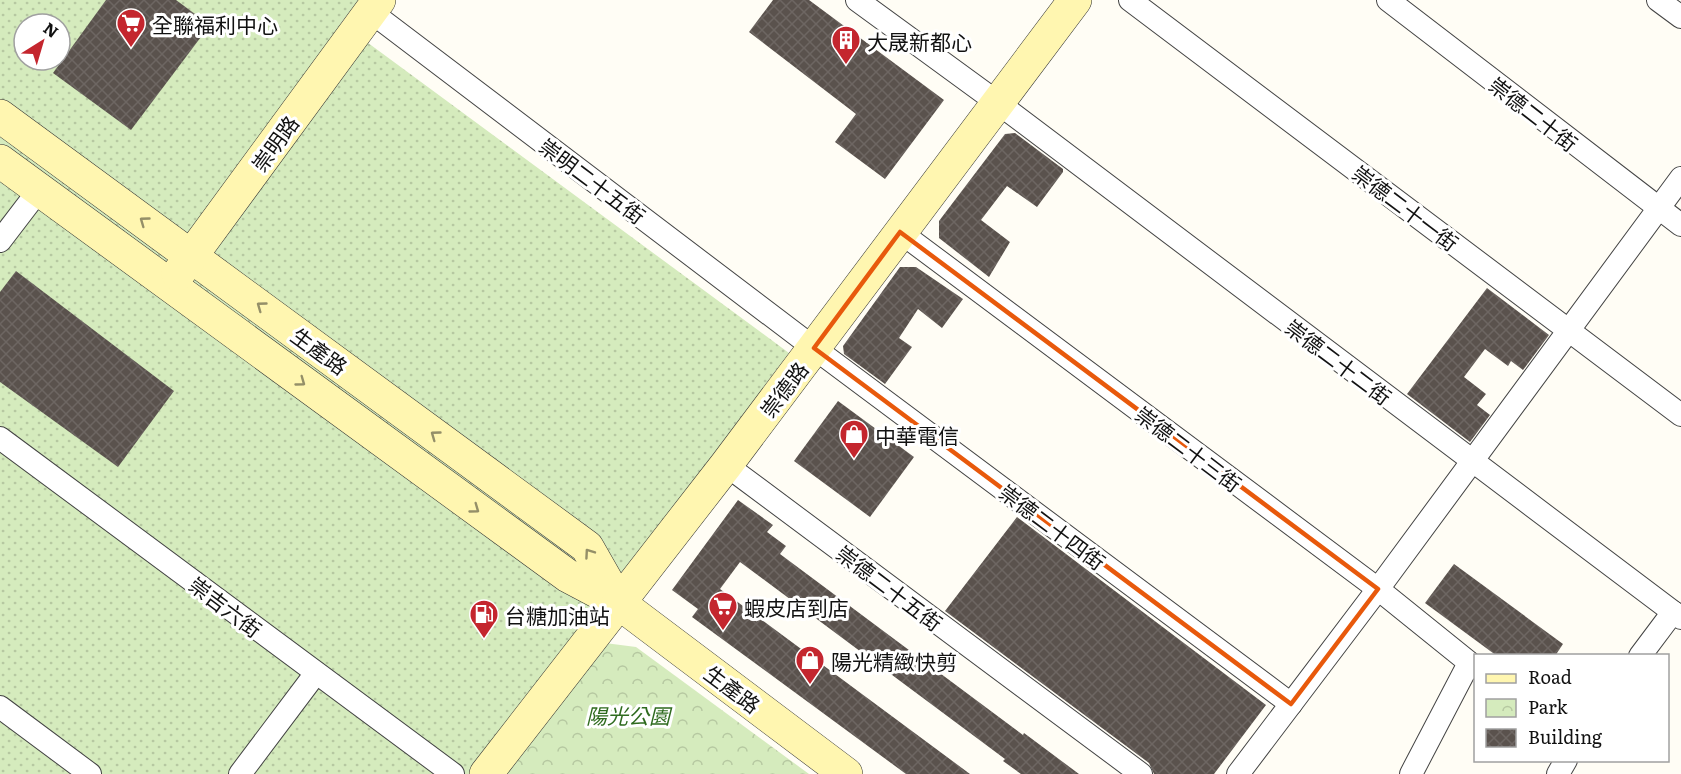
<svg xmlns="http://www.w3.org/2000/svg" width="1681" height="774" font-family="Literata,'Noto Sans TC',serif">
<style>
.grass{fill:url(#grass-dots);fill-rule:evenodd}
.park{fill:url(#park-crowns)}
.building{fill:url(#building-cross-hatch)}
.lines{fill:none;stroke-linecap:round;stroke-linejoin:round}
.street-casing{stroke:#444;stroke-width:24}
.secondary-casing{stroke:#333;stroke-width:34}
.street{stroke:#fff;stroke-width:22}
.secondary{stroke:#fff6b0;stroke-width:33}
.oneway{stroke:#948f68}
.marked{fill:none;stroke:#e8590c;stroke-width:4.5;stroke-linejoin:round}
.labels{text-anchor:middle;dominant-baseline:central;stroke-width:6;stroke-linejoin:round;paint-order:stroke}
.poi-label{font-size:21px;fill:#111;stroke:#fff;text-anchor:start}
.street-label{font-size:21px;fill:#111;stroke:#fff}
.park-label{font-size:21px;font-style:italic;fill:#2f6b1f;stroke:#fff}
</style>
<defs>
<pattern id="grass-dots" width="8" height="8" patternUnits="userSpaceOnUse" patternTransform="scale(1.5)"><rect width="8" height="8" fill="#d5ebbd"/><path d="M2 2h.1M6 6h.1" fill="none" stroke="#b6c8a1" stroke-width="1.8" stroke-linecap="round"/></pattern>
<pattern id="park-crowns" width="20" height="18" patternUnits="userSpaceOnUse" patternTransform="scale(1.5)"><rect width="20" height="18" fill="#d5ebbd"/><path d="M2 6a3 3 0 1 1 6 0M12 15a3 3 0 1 1 6 0" fill="none" stroke="#b6c8a1"/></pattern>
<pattern id="building-cross-hatch" width="8" height="8" patternUnits="userSpaceOnUse" patternTransform="scale(1.5)"><rect width="8" height="8" fill="#5a524d"/><path d="M0 0l8 8M0 8l8-8" fill="none" stroke="#6d6662"/></pattern>
</defs>
<rect width="100%" height="100%" fill="#fffdf5"/>
<!-- grass -->
<path class="grass" d="M0,0H359L341,23L789,353L474,774H0ZM24,24H60V60H24Z"/>
<!-- park -->
<polygon class="park" points="605,643 636,647 809,774 506,774"/>
<!-- building -->
<g class="building">
<polygon points="106,0 176,0 210,25 131,130 53,73"/>
<polygon points="773,0 809,0 944,100 885,179 835,142 856,114 749,32"/>
<polygon points="1015,133 1063,169 1063,172 1037,207 1007,186 981,220 1010,242 989,277 939,238 939,221 1005,134"/>
<polygon points="900,267 916,267 963,299 942,328 918,309 899,338 912,347 885,384 844,354 843,346"/>
<polygon points="16,271 174,391 118,467 0,382 0,292"/>
<polygon points="1487,288 1549,335 1523,370 1511,361 1508,366 1485,349 1464,377 1486,394 1477,405 1490,415 1470,442 1407,394"/>
<polygon points="838,401 914,457 870,517 794,461"/>
<polygon points="738,500 773,525 767,532 786,546 780,554 1023,735 1024,733 1079,774 1021,774 1003,761 1005,759 740,562 720,589 970,774 906,774 692,617 698,609 672,590"/>
<polygon points="1017,517 1266,705 1214,774 1154,774 1149,763 945,611"/>
<polygon points="1454,564 1563,644 1555,656 1497,656 1425,603"/>
</g>
<g class="lines">
<!-- street casing -->
<g class="street-casing">
<g id="street">
<polyline points="857,0 998,103 1681,618"/>
<polyline points="1130,0 1681,415"/>
<polyline points="1388,0 1681,225"/>
<polyline points="1658,0 1681,17"/>
<polyline points="371,12 814,348 1291,704"/>
<polyline points="900,232 1378,589 1476,668"/>
<polyline points="0,241 39,190"/>
<polyline points="0,438 453,774"/>
<polyline points="726,465 1141,774"/>
<polyline points="1640,656 1673,612"/>
<polyline points="0,707 90,774"/>
<polyline points="240,774 316,673"/>
<polyline points="1238,774 1378,589 1681,178"/>
<polyline points="1411,774 1469,663"/>
<polyline points="1558,774 1566,760"/>
</g>
</g>
<!-- secondary casing -->
<g class="secondary-casing">
<g id="secondary">
<polyline points="0,116 587,547 619,603"/>
<polyline points="0,161 568,576 619,603 846,774"/>
<polyline points="178,274 379,0"/>
<polyline points="486,774 726,465 1075,0"/>
</g>
</g>
<!-- street -->
<use href="#street" class="street"/>
<!-- secondary -->
<use href="#secondary" class="secondary"/>
</g>
<!-- one-way arrows -->
<defs><path id="oneway-chevron" d="M-2-3.5L2.5 0L-2 3.5" fill="none" stroke-width="1.6" stroke-linecap="round" stroke-linejoin="round" transform="scale(1.5)"/></defs>
<g class="oneway">
<use href="#oneway-chevron" transform="translate(144 221) rotate(-144)"/>
<use href="#oneway-chevron" transform="translate(261 306) rotate(-144)"/>
<use href="#oneway-chevron" transform="translate(301 382) rotate(36)"/>
<use href="#oneway-chevron" transform="translate(435 435) rotate(-144)"/>
<use href="#oneway-chevron" transform="translate(475 509) rotate(36)"/>
<use href="#oneway-chevron" transform="translate(589 553) rotate(-125)"/>
</g>
<!-- marked area -->
<path class="marked" d="M900,232L1378,589L1291,704L814,348Z"/>
<!-- icons -->
<defs>
<g id="supermarket-pin" transform="scale(1.5)"><path d="M0 17L-7.5 6A9.5 9.5 0 1 1 7.5 6Z" fill="#c4262e" stroke="#fff"/><path d="M-6-5.5h2.5l.6 2H6L4.5 2H-2.5L-4.4-4H-6ZM-1.5 3.2a1.3 1.3 0 1 0 .1 0ZM3 3.2a1.3 1.3 0 1 0 .1 0Z" fill="#fff"/></g>
<g id="building-pin" transform="scale(1.5)"><path d="M0 17L-7.5 6A9.5 9.5 0 1 1 7.5 6Z" fill="#c4262e" stroke="#fff"/><path d="M-4-6H4V6H1V3H-1V6H-4ZM-2.5-4.3h1.7v1.8h-1.7ZM.8-4.3h1.7v1.8H.8ZM-2.5-1h1.7V.8h-1.7ZM.8-1h1.7V.8H.8Z" fill="#fff"/></g>
<g id="shop-pin" transform="scale(1.5)"><path d="M0 17L-7.5 6A9.5 9.5 0 1 1 7.5 6Z" fill="#c4262e" stroke="#fff"/><path d="M-5-2.5h2.3a2.7 3.5 0 0 1 5.4 0H5L5.5 6h-11ZM-1.5-2.5h3a1.5 2.3 0 0 0-3 0Z" fill="#fff"/></g>
<g id="fuel-pin" transform="scale(1.5)"><path d="M0 17L-7.5 6A9.5 9.5 0 1 1 7.5 6Z" fill="#c4262e" stroke="#fff"/><path d="M-5.5-6h7V0h2V4h1.3V-2.5L3-4.5l.8-.8L6-3V5H2.5V1h-1V6h-7ZM-4.2-4.7v3.2H.2V-4.7Z" fill="#fff"/></g>
</defs>
<g fill-rule="evenodd">
<use href="#supermarket-pin" x="131" y="23"/>
<use href="#building-pin" x="846" y="40"/>
<use href="#shop-pin" x="854" y="434"/>
<use href="#supermarket-pin" x="723" y="606"/>
<use href="#fuel-pin" x="484" y="614"/>
<use href="#shop-pin" x="810" y="660"/>
</g>
<g class="labels">
<!-- poi labels -->
<g class="poi-label">
<text x="152" y="23">全聯福利中心</text>
<text x="867" y="40">大晟新都心</text>
<text x="875" y="434">中華電信</text>
<text x="744" y="606">蝦皮店到店</text>
<text x="505" y="614">台糖加油站</text>
<text x="831" y="660">陽光精緻快剪</text>
</g>
<!-- street labels -->
<g class="street-label">
<text transform="translate(1534 113) rotate(38)">崇德二十街</text>
<text transform="translate(274 143) rotate(-54)">崇明路</text>
<text transform="translate(593 180) rotate(37)">崇明二十五街</text>
<text transform="translate(1406 207) rotate(37)">崇德二十一街</text>
<text transform="translate(320 350) rotate(36)">生產路</text>
<text transform="translate(1339 361) rotate(37)">崇德二十二街</text>
<text transform="translate(783 389) rotate(-53)">崇德路</text>
<text transform="translate(1189 448) rotate(37)">崇德二十三街</text>
<text transform="translate(1053 526) rotate(37)">崇德二十四街</text>
<text transform="translate(890 587) rotate(37)">崇德二十五街</text>
<text transform="translate(226 606) rotate(37)">崇吉六街</text>
<text transform="translate(733 688) rotate(37)">生產路</text>
</g>
<!-- park labels -->
<g class="park-label">
<text x="628" y="714">陽光公園</text>
</g>
</g>
<!-- legend -->
<rect x="1474" y="654" width="195" height="108" fill="#ffffff" stroke="#a0a0a0" stroke-width="1.5"/>
<rect x="1486" y="674" width="30" height="9" fill="#fff6b0" stroke="#a0a0a0" stroke-width="1.5"/>
<text x="1528" y="684" font-size="18" fill="#111111">Road</text>
<rect x="1486" y="699" width="30" height="18" fill="url(#park-crowns)" stroke="#a0a0a0" stroke-width="1.5"/>
<text x="1528" y="714" font-size="18" fill="#111111">Park</text>
<rect x="1486" y="729" width="30" height="18" fill="url(#building-cross-hatch)" stroke="#a0a0a0" stroke-width="1.5"/>
<text x="1528" y="744" font-size="18" fill="#111111">Building</text>
<!-- north arrow -->
<g transform="translate(42 42) rotate(37)"><circle r="28" fill="#ffffff" stroke="#a0a0a0" stroke-width="1.5"/>
<path d="M0-4.5L10 22L0 15L-10 22Z" fill="#c4262e"/>
<text y="-9" font-size="16" font-weight="bold" text-anchor="middle" fill="#111111">N</text>
</g>
</svg>
